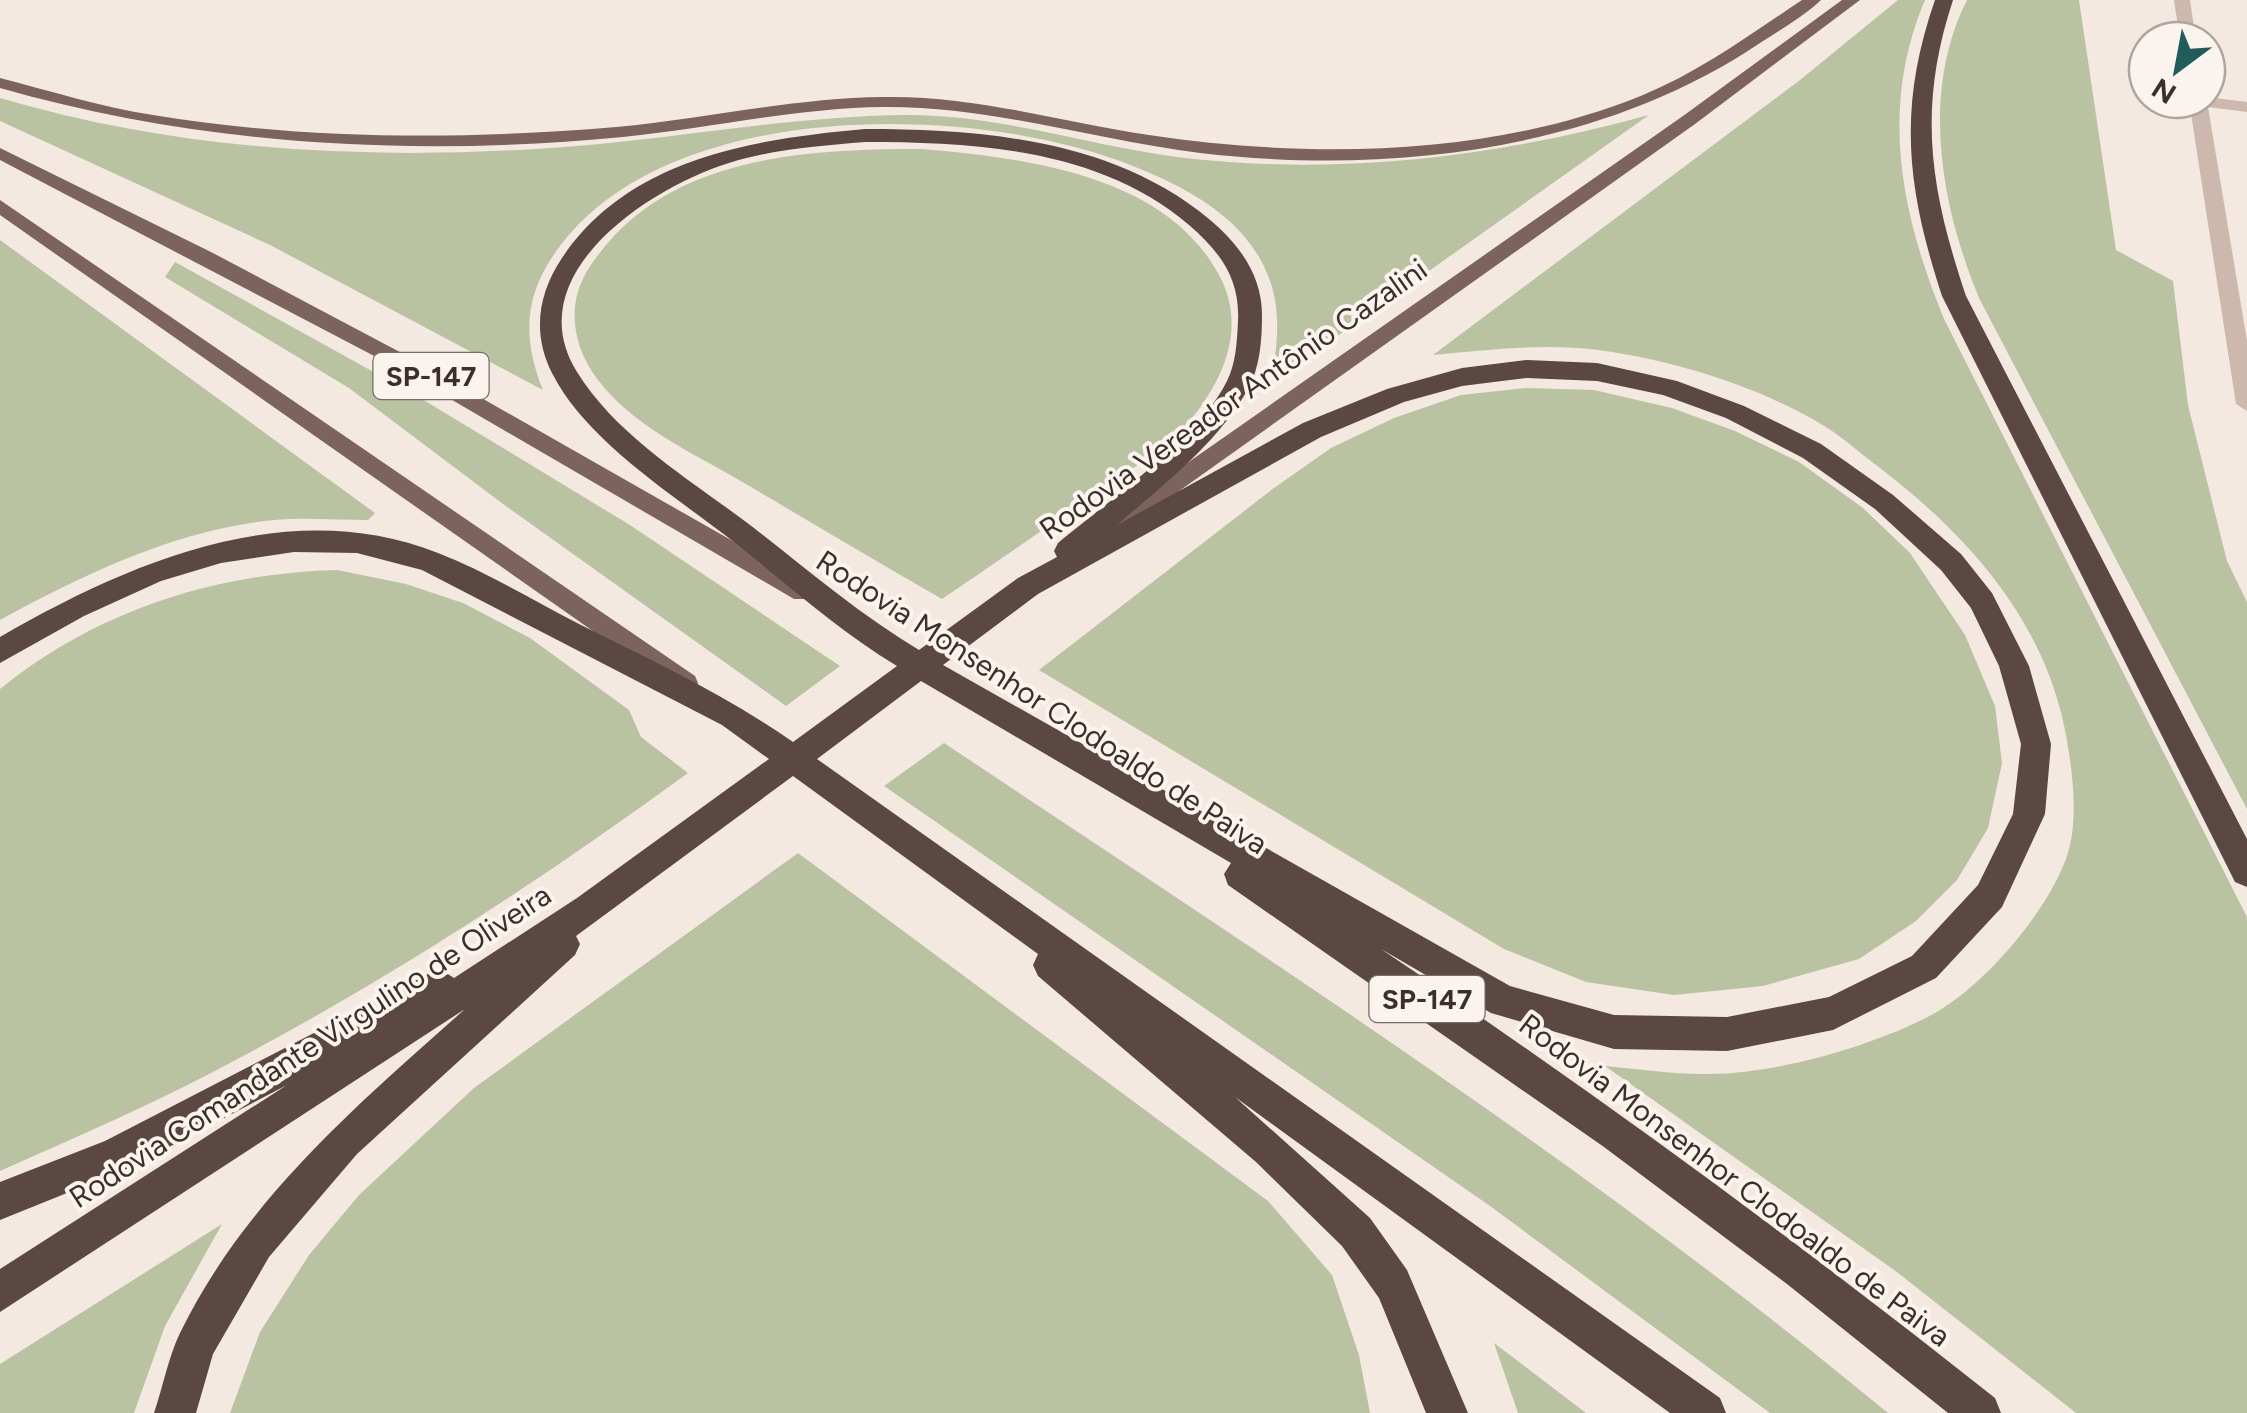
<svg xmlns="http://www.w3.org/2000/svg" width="2247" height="1413" font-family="Figtree,sans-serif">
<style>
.green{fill:#bac3a1}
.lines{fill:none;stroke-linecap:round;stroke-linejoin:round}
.street{fill:#ccb8ac;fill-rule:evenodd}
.primary{fill:#7c645d;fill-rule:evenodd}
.highway{fill:#5b4842;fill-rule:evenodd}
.labels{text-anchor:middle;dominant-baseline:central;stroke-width:8;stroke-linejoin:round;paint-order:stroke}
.shield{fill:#fbf4ee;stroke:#746a66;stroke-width:2.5}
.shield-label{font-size:28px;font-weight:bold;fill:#3a2f2b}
.street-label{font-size:30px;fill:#3a2f2b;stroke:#fbf4ee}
</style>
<rect width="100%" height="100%" fill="#f3e9e1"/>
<!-- green -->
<g class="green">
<path d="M1898,0H1925C1879,108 1901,214 1944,319L2247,917V1413H2076L1897,1272L1605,1066C1640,1069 1676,1075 1710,1074C1776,1074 1877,1045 1935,1013C1986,984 2050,909 2068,853C2078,819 2073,775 2067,741C2048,625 1971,538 1880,468C1862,455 1845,439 1826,427C1761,387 1674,360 1598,350C1543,343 1487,350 1433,355L1800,80Z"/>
<path d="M1967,0H2079L2116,250L2173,281L2188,405L2227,561L2247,602V809L1980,300C1941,208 1920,93 1967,0Z"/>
<path d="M0,98C182,152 375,161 564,147C677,139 791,116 905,115C1003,114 1097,149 1194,159C1348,175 1500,156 1649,115L1271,383C1277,347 1282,313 1269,278C1247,219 1188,188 1133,166C978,104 685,98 568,236C526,286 519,330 543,390L270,245L0,121Z"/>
<path d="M922,149C1025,158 1165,174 1219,275C1244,321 1229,368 1199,409C1172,446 1130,470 1093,495C1043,530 992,565 942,599C874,560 807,520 739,480C691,452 633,426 598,380C573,347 565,305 589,268C661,156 802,149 922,149Z"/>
<path d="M0,240L375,513L368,520C342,520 316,518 290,519C188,524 88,572 0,620Z"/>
<polygon points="175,262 417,396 630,525 840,666 786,706 503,504 349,388 165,277"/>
<polygon points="1525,388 1594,390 1672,408 1735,431 1799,462 1863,508 1910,553 1965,635 1995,706 2002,763 1988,828 1957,880 1916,921 1859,959 1763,986 1674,995 1586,982 1504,949 1039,670 1274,488 1331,448 1394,418 1461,395"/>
<path d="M337,570L406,584L463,603L530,638L629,710L641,737L688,773C521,895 345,1008 159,1099C107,1124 53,1147 0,1171V689C96,611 215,573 337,570Z"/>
<path d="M944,743C1265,957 1590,1166 1888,1413H1770L1490,1206L884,786Z"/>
<polygon points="798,853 1268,1201 1332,1275 1359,1355 1370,1413 230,1413 260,1332 309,1255 359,1195 474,1088"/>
<polygon points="222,1224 165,1326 134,1413 0,1413 0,1364"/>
<polygon points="1494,1343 1586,1413 1518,1413"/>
</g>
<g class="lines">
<!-- street -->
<g class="street">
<polygon points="2174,0 2190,0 2196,40 2180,40"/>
<polygon points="2207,97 2247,102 2247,112 2208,107 2247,341 2247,411 2236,404 2189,101"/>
</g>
<!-- primary -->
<g class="primary">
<path d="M1802,0H1821C1803,17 1780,30 1760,43C1600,151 1389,175 1200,153C1095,140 991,106 884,107C796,108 710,128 623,137C413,157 204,146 0,88V78C51,91 101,107 153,115C306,140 461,140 616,127C705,119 793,98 883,97C973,95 1061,122 1149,135C1309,159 1492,157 1643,95C1701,71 1751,34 1802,0Z"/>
<polygon points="1842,0 1860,0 1695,124 1106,543 1090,543 1087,537 1090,531 1683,116"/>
<polygon points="0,148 211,252 413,359 810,585 814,592 810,599 794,599 399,369 0,160"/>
<polygon points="0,200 695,676 698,683 695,690 677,690 0,215"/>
</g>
<!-- highway -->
<g class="highway">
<path d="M1935,0H1953C1917,109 1930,189 1966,296L2247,839V887L2235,882L1942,296C1907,189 1897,109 1935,0Z"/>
<path d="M865,129C984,129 1114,140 1209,219C1239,244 1262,275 1262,315C1262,340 1260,367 1248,389C1218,443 1163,485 1117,525L1303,423L1387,389L1462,368L1527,360L1597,363L1677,381L1744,406L1821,444L1893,495L1961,554L1992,593L2029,666L2051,744L2045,814L2002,907L1936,978L1833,1030L1727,1051L1614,1049L1491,1013L1381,949C1592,1091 1796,1240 1995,1398L2001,1413H1948L1787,1284L1604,1147L1228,885L1224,874L1231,863L921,681L817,759L1720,1398L1726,1413H1670L1235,1097L1370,1218L1407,1270L1468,1413H1426L1379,1298L1342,1246L1256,1162L1038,976L1033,965L1038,954L793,776L576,936L580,944L575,955L357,1154L269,1257L213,1354L196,1413H154C163,1387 168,1358 180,1333C245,1200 356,1106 465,1009L0,1312V1269L287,1085L129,1168L0,1220V1182L105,1141L428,974L440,969L454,978L577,898L769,759L722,725L422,570L357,553L294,552L221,563L161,581L84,616L0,663V637C130,562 288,494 438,553C487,572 534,601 581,625C653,661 726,695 793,742L897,666C838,630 788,585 734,542C675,496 586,441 552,373C532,333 538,294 562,258C629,158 754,139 865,129ZM865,142C976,142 1100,149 1189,225C1220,252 1240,278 1238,321C1237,341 1236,363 1227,381C1200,437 1107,502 1058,543L1054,551L1057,557L1018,578L919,650C859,614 808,570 754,528C694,482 618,438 577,372C516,274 651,187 729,163C773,149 819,146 865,142ZM1527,378L1597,381L1663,395L1726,418L1803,458L1875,509L1941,570L1971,608L1999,666L2021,744L2013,814L1978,885L1912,956L1829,997L1727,1017L1614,1015L1510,986L943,665L1038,594L1321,437L1404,402L1462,386Z"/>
</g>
</g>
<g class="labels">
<!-- shield labels -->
<g class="shield">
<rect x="373.5" y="353" width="115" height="46" rx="8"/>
<rect x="1369.5" y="976" width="115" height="46" rx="8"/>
</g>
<g class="shield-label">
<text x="431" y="376">SP-147</text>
<text x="1427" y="999">SP-147</text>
</g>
<!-- street labels -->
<g class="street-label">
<text transform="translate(1233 399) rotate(-35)">Rodovia Vereador Antônio Cazalini</text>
<text transform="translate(1042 702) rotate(33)">Rodovia Monsenhor Clodoaldo de Paiva</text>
<text transform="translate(310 1046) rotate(-33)">Rodovia Comandante Virgulino de Oliveira</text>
<text transform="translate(1735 1180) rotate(37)">Rodovia Monsenhor Clodoaldo de Paiva</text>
</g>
</g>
<!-- north arrow -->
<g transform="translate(2177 70) rotate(212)"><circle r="48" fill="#fbf4ee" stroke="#aea5a0" stroke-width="2.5"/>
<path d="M0-8L18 38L0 25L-18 38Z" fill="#205c5b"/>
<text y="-15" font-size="28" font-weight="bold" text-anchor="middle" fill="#3a2f2b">N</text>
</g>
</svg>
